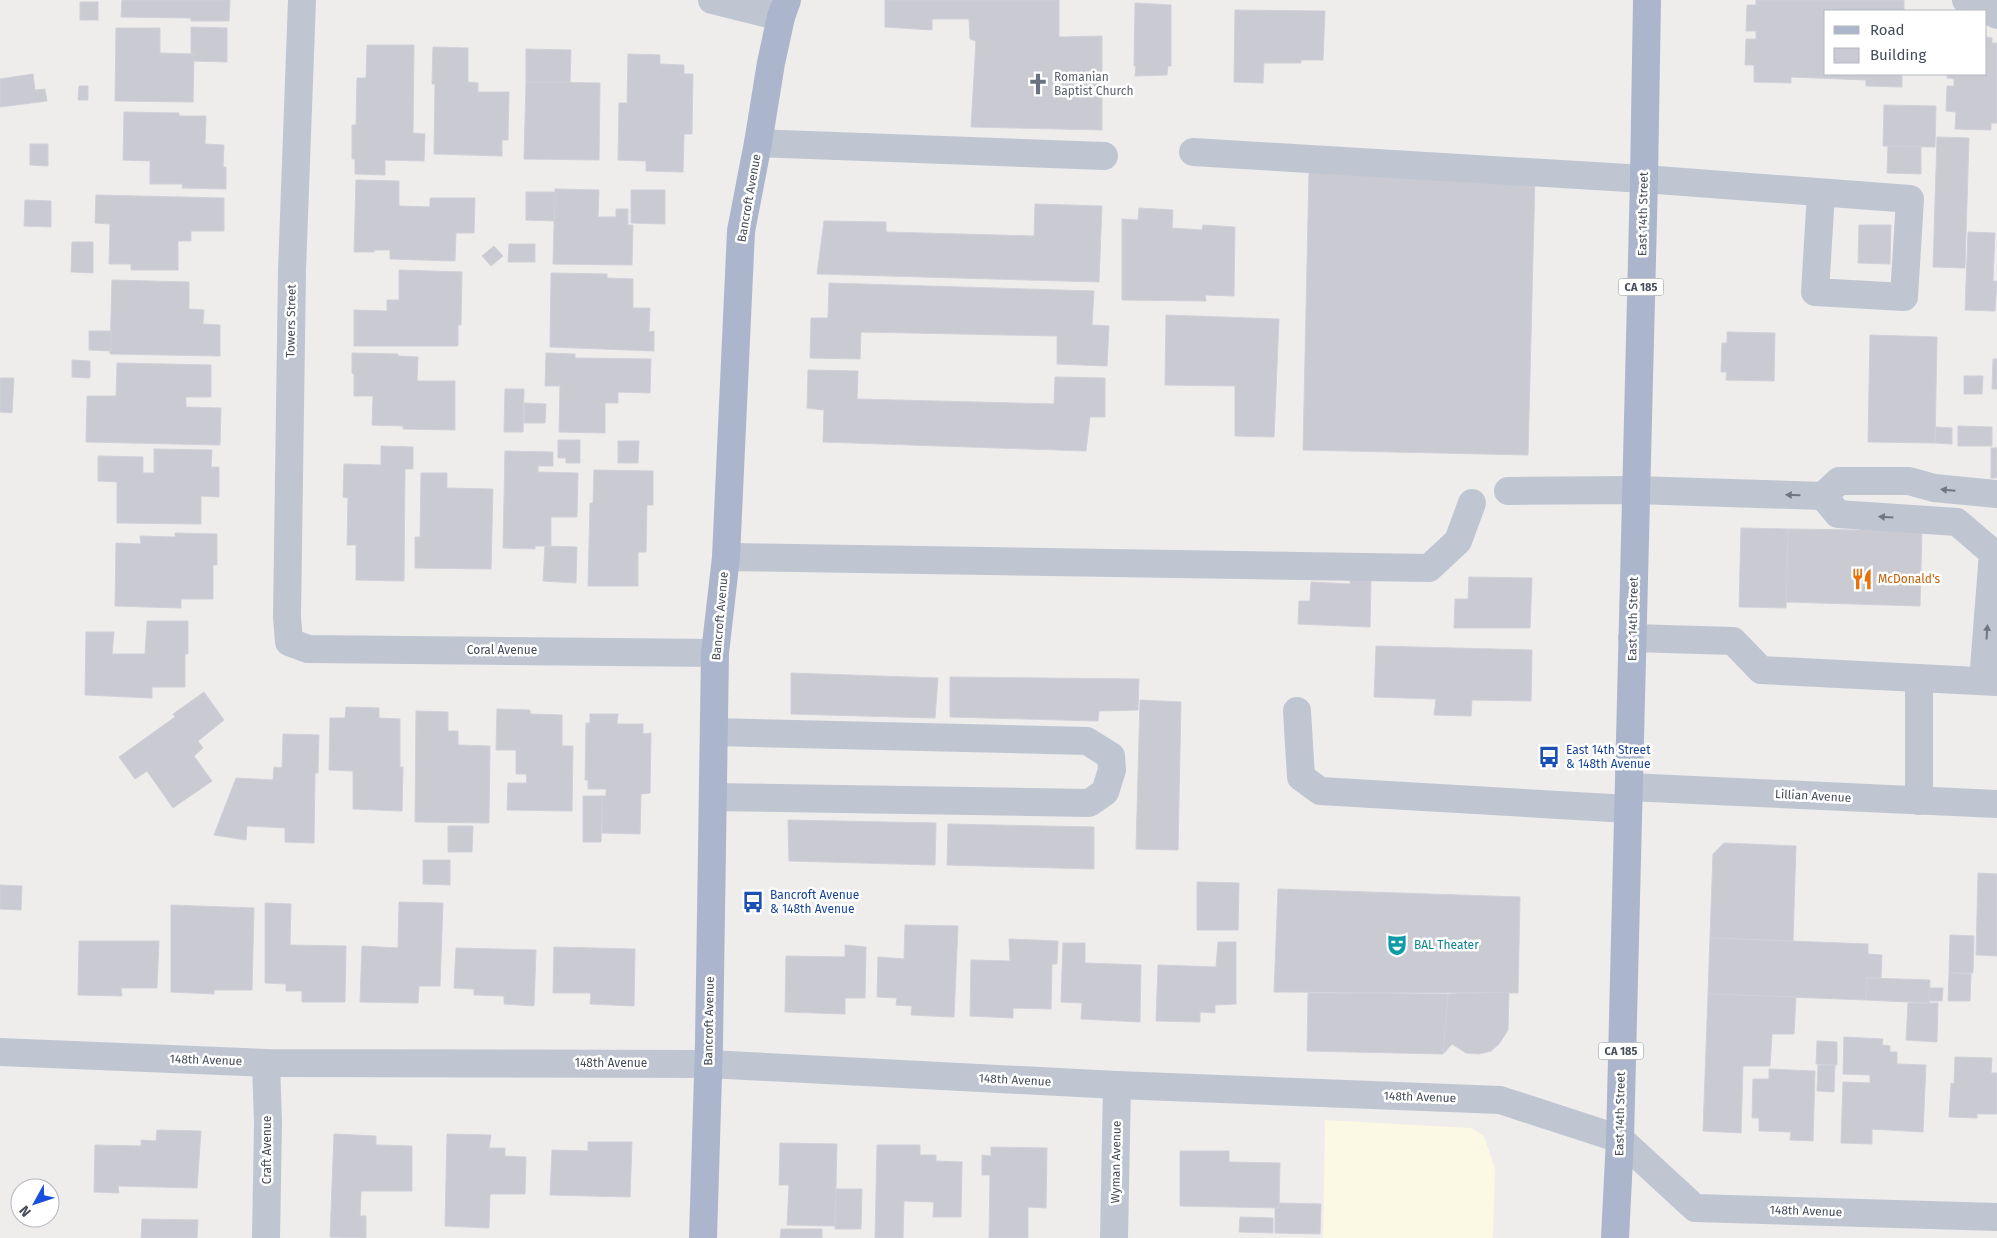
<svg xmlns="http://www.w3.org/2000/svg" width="1997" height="1238" font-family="'Fira Sans',sans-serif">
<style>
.commercial{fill:#fbf8e4}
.building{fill:#c9cad2;stroke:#d0d1d8}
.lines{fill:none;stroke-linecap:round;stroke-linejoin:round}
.minor{stroke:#bfc6d2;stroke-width:28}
.major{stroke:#abb6cc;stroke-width:28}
.oneway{fill:#707783}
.labels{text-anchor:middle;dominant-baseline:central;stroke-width:5;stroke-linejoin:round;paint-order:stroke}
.shield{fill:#fff;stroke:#7d828b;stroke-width:1}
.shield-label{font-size:11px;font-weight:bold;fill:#454c59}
.worship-label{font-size:12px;fill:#5b616d;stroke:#fff;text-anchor:start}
.street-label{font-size:12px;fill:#454c59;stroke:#fff}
.food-label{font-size:12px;fill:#c56008;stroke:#fff;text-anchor:start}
.transit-label{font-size:12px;fill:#164399;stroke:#fff;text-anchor:start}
.culture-label{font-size:12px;fill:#0d838f;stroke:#fff;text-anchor:start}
</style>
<rect width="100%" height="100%" fill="#efecec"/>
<!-- commercial -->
<polygon class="commercial" points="1325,1120 1471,1128 1484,1136 1495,1169 1493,1238 1323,1238"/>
<!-- building -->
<g class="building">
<polygon points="122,0 230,0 229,21 191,21 191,18 121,17"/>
<polygon points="885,0 1059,0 1059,37 1102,36 1102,130 971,127 976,41 970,39 969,19 932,19 932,30 885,27"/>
<polygon points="1756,0 1904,0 1904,11 1913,11 1826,11 1826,74 1902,74 1902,87 1866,86 1866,80 1791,77 1791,83 1754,82 1754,65 1745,65 1746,39 1756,39 1756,31 1746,31 1747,5 1756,5"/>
<rect x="80" y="2" width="18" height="18"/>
<polygon points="1135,3 1171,5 1171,66 1168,66 1167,75 1135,76 1136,66 1134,66"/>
<polygon points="1235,10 1325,11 1323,60 1301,60 1301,63 1264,63 1263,83 1234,82"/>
<polygon points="191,27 227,28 227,62 193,61 194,54 191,54"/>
<polygon points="116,28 160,28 160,53 194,54 193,102 115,101"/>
<polygon points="1986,37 1992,38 1992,43 1997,43 1997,123 1991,123 1991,130 1955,129 1956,112 1946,111 1947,86 1954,86 1954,79 1947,78 1947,74 1986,74"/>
<polygon points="367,45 414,45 413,133 425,134 424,161 385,160 385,175 355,174 355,159 352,159 352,125 356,125 357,78 366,78"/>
<polygon points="433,47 468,48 468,82 478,83 478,92 509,92 508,140 502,140 502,156 434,154 435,84 432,84"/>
<polygon points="526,49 571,50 570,83 526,82"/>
<polygon points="628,54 660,55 660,64 684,65 684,74 693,74 692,134 684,134 683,172 646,171 646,161 618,160 619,103 627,103"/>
<polygon points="33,74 35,90 45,89 47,101 0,107 0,79"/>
<polygon points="526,82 600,83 599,160 524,159"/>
<polygon points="79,86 88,86 88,100 78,100"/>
<polygon points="1884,105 1936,106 1935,147 1883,146"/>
<polygon points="124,112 179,113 179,116 206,116 205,144 224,145 223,167 226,167 226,189 182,188 183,184 150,184 150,161 123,160"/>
<polygon points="1937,137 1969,138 1965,268 1933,267"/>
<polygon points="30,144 48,144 48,166 30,165"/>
<polygon points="1888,146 1921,147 1921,174 1887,173"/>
<polygon points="1309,171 1535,178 1528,455 1303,450"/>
<polygon points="356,180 399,181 399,206 430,207 430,198 475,198 474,233 456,233 455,261 390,259 390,250 375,250 374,252 354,252"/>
<polygon points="555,189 599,190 598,217 616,217 616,209 628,209 628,225 633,225 632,265 553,264"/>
<polygon points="631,190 665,190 665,224 631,223"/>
<polygon points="526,192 555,192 554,221 526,220"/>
<polygon points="96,195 224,198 224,231 191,231 191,241 178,241 178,270 131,270 131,264 109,264 110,224 95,223"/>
<polygon points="25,200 51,201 51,227 24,226"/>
<polygon points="1035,204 1102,206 1099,282 817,274 824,221 886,222 886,232 1034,236"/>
<polygon points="1139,208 1173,210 1172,228 1202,230 1203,225 1235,227 1234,296 1205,295 1206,301 1122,300 1122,219 1138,220"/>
<polygon points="1859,225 1891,225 1890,264 1858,263"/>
<polygon points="1968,232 1995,233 1993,281 1997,281 1995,311 1965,310"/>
<polygon points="72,242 93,242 93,273 71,272"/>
<polygon points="509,244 535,244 535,262 508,262"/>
<polygon points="494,246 503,256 491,266 482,256"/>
<polygon points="399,270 462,272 461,325 458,325 458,346 354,346 354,310 387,311 387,300 399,300"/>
<polygon points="551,273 607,274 607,278 633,279 633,308 650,308 649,332 654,331 654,351 550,347"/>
<polygon points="112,280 189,282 189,309 204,310 203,324 220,325 220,356 110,354"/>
<polygon points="829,283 1094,291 1092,325 1109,326 1107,366 1057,364 1057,336 861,332 860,359 810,358 811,318 828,318"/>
<polygon points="1166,315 1279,319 1274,437 1235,436 1235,386 1165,385"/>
<polygon points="89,331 111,331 111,351 89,350"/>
<polygon points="1727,332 1775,333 1774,381 1726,380 1727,372 1721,372 1722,343 1727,343"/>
<polygon points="1870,335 1937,337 1935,443 1868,442"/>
<polygon points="352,353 398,354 398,356 418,357 417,381 455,381 455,430 403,429 403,426 372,425 373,396 354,396 354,374 352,373"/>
<polygon points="546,353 575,354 575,358 651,359 650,393 618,392 618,403 605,403 605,433 559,432 560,386 545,386"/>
<polygon points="1993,359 1997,359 1997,389 1992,389"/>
<polygon points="72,360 90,361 90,378 72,377"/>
<polygon points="117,363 211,365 211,397 186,397 186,407 221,408 220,445 86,442 87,396 116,396"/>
<polygon points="808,370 858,371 857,399 1054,404 1055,377 1105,378 1105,417 1090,417 1086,451 823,442 824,410 807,408"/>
<polygon points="1964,376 1983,376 1982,394 1964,394"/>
<polygon points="0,378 14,378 12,413 0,412"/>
<polygon points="505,389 524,389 523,432 504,432"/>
<polygon points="524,403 546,404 545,423 524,423"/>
<polygon points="1958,426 1992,427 1992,446 1958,446"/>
<polygon points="1936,427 1952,428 1952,444 1935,443"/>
<polygon points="558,440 580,440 580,463 566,463 566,458 558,458"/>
<polygon points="618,441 639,441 638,463 618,463"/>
<polygon points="381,446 413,447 413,469 405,469 404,581 356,580 356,545 347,545 348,498 343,497 344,464 381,465"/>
<rect x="1991" y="448" width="6" height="30"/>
<polygon points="154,449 212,450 211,467 219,467 219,497 201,496 201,524 117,523 117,482 98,481 98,456 143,457 143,473 154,473"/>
<polygon points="505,451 553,452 553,466 538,466 538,472 578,473 577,517 551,517 551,546 535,546 535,549 503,548"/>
<polygon points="594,470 653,471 653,505 647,505 646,552 638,552 638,586 588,586 590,503 593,503"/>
<polygon points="421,473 447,473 447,488 493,489 491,569 415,568 415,537 420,537"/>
<polygon points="1860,518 1922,530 1920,606 1786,602 1788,529 1860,530"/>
<polygon points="1741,528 1788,529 1786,608 1739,607"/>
<polygon points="175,533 217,534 217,565 213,565 213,599 181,599 181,608 115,606 116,543 141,544 140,536 175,537"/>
<polygon points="545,546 577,547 576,583 543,581"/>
<polygon points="1469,577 1532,578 1530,628 1454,628 1455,599 1468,599"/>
<polygon points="1350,580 1371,581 1370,627 1298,624 1299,601 1310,601 1311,582 1350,584"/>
<polygon points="147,621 188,621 188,654 185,654 185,687 152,687 152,698 85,695 86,632 114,632 112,654 145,654"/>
<polygon points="1376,646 1532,650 1531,701 1472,700 1471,716 1434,715 1436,699 1374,697"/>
<polygon points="791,673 938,678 935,718 791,714"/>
<polygon points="950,677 1139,679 1138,710 1099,711 1098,721 950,717"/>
<polygon points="204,692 224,720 198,741 203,748 194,756 212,781 173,808 147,771 135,779 119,757 175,717 173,714"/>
<polygon points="1140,700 1181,702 1178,850 1136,849"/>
<polygon points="346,707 379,708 379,718 400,719 400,767 403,767 402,811 353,809 353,771 329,770 330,718 345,718"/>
<polygon points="497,709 530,710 530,714 562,715 562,746 573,746 572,811 507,810 508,783 527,783 526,774 516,774 516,750 496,750"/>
<polygon points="416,711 448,712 448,731 458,731 458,745 490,746 489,823 415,822"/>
<polygon points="590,714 618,714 617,724 643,724 643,734 651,733 650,793 641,794 640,834 602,833 602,796 606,796 606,789 588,789 588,780 585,780 586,723 590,723"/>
<polygon points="283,734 319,735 318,773 315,773 314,843 285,842 285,828 247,826 246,840 214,835 236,778 273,780 274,767 282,768"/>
<polygon points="583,796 602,796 601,842 583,842"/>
<polygon points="788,820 936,823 935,865 789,861"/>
<polygon points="948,824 1094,827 1094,869 947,865"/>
<polygon points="448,826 473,826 472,852 448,852"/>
<polygon points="1724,843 1796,846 1793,941 1710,938 1713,854"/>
<polygon points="423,860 450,860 450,885 423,884"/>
<polygon points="1978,873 1997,874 1997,956 1976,955"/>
<polygon points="1197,882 1239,883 1238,930 1197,930"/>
<polygon points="0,885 22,886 21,910 0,909"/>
<polygon points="1278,889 1520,897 1518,993 1274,992"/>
<polygon points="399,902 443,903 440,986 419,986 418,1003 360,1002 362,946 398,948"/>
<polygon points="265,903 291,904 290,945 346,946 345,1002 302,1002 302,991 286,991 286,984 265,983"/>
<polygon points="171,905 254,908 252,990 214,990 214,994 171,992"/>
<polygon points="905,925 958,926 954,1017 911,1015 912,1006 896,1005 897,998 877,997 878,957 904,959"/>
<polygon points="1950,935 1974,936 1973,973 1949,973"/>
<polygon points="1710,938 1868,944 1868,954 1882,955 1881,978 1867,978 1866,1000 1708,994"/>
<polygon points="1009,939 1058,941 1057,964 1052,964 1051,1009 1013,1008 1013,1018 970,1016 971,960 1010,961"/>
<polygon points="79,941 159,941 157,988 121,988 122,996 78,995"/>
<polygon points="1218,942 1236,942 1236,1004 1215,1005 1215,1013 1200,1012 1200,1022 1156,1021 1158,965 1216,967"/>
<polygon points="1063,943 1085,943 1085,963 1141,965 1140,1022 1081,1019 1082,1003 1061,1002"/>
<polygon points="845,945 866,947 865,998 845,998 845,1014 785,1012 786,956 845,957"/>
<polygon points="554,947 635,949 634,1006 590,1004 591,993 553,993"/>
<polygon points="456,948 536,950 534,1006 504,1004 504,996 474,995 474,989 454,988"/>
<polygon points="1949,973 1971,974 1970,1001 1948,1001"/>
<polygon points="1867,978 1930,980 1929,1003 1866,1000"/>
<polygon points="1930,988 1943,988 1942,1001 1929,1001"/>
<polygon points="1509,992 1508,1030 1499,1044 1491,1051 1479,1054 1466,1053 1452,1044 1443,1054 1448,994"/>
<polygon points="1308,993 1448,994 1443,1054 1307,1051"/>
<polygon points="1708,994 1796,997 1794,1034 1772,1034 1770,1066 1743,1066 1741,1133 1703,1131"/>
<polygon points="1908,1003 1938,1003 1937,1042 1906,1040"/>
<polygon points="1844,1037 1883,1039 1882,1045 1890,1046 1890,1052 1897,1052 1897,1064 1926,1065 1923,1132 1872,1129 1872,1144 1841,1143 1843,1082 1870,1083 1870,1075 1843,1074"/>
<polygon points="1817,1041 1837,1042 1837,1065 1816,1064"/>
<polygon points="1955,1057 1992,1058 1991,1073 1997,1073 1997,1114 1977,1114 1977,1118 1949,1117 1951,1083 1954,1084"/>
<polygon points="1818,1065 1835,1065 1834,1092 1817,1091"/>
<polygon points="1769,1069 1815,1071 1813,1141 1790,1140 1791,1132 1759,1131 1759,1118 1752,1118 1753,1079 1769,1079"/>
<polygon points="157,1130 201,1131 197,1188 118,1186 119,1193 94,1192 95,1145 141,1146 141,1140 156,1141"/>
<polygon points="334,1134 376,1136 376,1145 412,1146 412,1191 361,1191 360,1216 366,1216 366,1238 330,1237"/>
<polygon points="447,1134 491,1135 489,1148 505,1148 505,1156 526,1157 525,1194 490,1194 489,1228 445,1226"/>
<polygon points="588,1142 632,1142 630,1197 550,1195 552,1150 588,1151"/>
<polygon points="780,1143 837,1144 835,1226 787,1225 789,1185 779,1185"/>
<polygon points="877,1145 920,1145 920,1155 936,1155 936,1161 962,1162 961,1217 933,1217 934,1202 904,1201 903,1238 875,1238"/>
<polygon points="991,1147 1047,1148 1046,1208 1028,1207 1028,1238 989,1238 990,1175 982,1175 982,1155 991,1156"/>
<polygon points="1180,1151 1229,1151 1229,1162 1280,1163 1279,1208 1180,1206"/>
<polygon points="836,1189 862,1189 861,1229 835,1229"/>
<polygon points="1279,1203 1321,1204 1320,1234 1275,1233 1275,1208 1279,1208"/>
<polygon points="1240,1217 1273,1218 1273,1233 1239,1232"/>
<polygon points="142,1219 198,1220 197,1238 141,1238"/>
<polygon points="781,1229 822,1229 822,1238 780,1238"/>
</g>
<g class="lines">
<!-- minor -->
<g class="minor">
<polyline points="302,0 292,270 287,617 289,642 308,649 715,653"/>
<polyline points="712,0 781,17"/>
<polyline points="1966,0 1997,15"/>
<polyline points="758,143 1104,156"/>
<polyline points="1193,152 1644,179 1910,199 1904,297 1815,292 1821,193"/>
<polyline points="1508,491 1635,490 1823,496 1839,481 1909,481 1934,488 1997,494"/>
<polyline points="1823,496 1838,514 1957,522 1993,553 1983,681"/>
<polyline points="726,557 1429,568 1458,541 1472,503"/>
<polyline points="1632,638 1733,641 1761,670 1997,682"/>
<polyline points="1297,711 1301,777 1320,791 1628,809"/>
<polyline points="1629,787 1997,804"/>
<polyline points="713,797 1089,803 1105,792 1112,770 1111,756 1087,741 714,732"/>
<polyline points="1919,801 1919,678"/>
<polyline points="0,1052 266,1063 708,1064 1117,1085 1500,1100 1620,1139 1695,1208 1997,1217"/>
<polyline points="266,1238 268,1122 266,1063"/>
<polyline points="1114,1238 1117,1085"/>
</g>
<!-- major -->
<g class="major">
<polyline points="703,1238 709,1043 715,653 726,557 741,231 758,143 771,63 781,17 787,0"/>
<polyline points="1615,1238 1620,1139 1644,179 1647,0"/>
</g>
</g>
<!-- one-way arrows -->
<defs><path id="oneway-solid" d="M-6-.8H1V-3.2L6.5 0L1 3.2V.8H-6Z" transform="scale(1.25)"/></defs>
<g class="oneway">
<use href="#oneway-solid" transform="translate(1948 490) rotate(-175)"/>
<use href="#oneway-solid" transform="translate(1793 495) rotate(-178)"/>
<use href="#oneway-solid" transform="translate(1886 517) rotate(-176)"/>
<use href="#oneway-solid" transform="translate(1987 632) rotate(-86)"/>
</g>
<!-- icons -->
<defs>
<g id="church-bare" transform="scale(1.725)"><path d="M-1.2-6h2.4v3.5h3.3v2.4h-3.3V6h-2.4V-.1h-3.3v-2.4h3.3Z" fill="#6b7280" stroke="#fff" stroke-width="2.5" paint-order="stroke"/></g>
<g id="restaurant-bare" transform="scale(1.725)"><path d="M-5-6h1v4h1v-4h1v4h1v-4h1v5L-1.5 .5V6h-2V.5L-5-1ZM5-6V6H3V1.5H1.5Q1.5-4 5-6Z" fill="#e8710a" stroke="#fff" stroke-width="2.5" paint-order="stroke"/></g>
<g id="bus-bare" transform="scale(1.725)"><path d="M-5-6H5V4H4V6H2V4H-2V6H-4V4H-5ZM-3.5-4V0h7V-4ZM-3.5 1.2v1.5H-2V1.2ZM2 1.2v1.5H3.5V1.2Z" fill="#1a4fb4" stroke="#fff" stroke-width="2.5" paint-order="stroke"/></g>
<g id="theatre-bare" transform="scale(1.725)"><path d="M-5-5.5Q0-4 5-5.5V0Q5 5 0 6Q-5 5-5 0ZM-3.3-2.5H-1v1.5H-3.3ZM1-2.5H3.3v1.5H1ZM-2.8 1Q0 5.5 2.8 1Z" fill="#0f9aa8" stroke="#fff" stroke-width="2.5" paint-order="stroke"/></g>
</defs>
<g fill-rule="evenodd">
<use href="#church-bare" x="1038" y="84"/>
<use href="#restaurant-bare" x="1862" y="579"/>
<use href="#bus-bare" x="1549" y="757"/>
<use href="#bus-bare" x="753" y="902"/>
<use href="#theatre-bare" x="1397" y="945"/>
</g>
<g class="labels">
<!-- shield labels -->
<g class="shield">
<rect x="1618.5" y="278.5" width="45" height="17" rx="4"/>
<rect x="1598.5" y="1042.5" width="45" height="17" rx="4"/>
</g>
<g class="shield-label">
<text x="1641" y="287">CA 185</text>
<text x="1621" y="1051">CA 185</text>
</g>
<!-- worship labels -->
<g class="worship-label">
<text x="1054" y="77">Romanian<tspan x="1054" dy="14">Baptist Church</tspan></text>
</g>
<!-- street labels -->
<g class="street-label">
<text transform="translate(749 198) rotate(-80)">Bancroft Avenue</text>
<text transform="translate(1643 214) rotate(-89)">East 14th Street</text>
<text transform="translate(291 321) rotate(-89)">Towers Street</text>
<text transform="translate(720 616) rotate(-85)">Bancroft Avenue</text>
<text transform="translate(1633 619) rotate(-89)">East 14th Street</text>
<text x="502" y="650">Coral Avenue</text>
<text transform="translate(1813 796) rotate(3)">Lillian Avenue</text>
<text transform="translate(709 1021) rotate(-89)">Bancroft Avenue</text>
<text transform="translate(206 1060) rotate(2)">148th Avenue</text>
<text x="611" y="1063">148th Avenue</text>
<text transform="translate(1015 1080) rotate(3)">148th Avenue</text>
<text transform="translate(1420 1097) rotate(2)">148th Avenue</text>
<text transform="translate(1620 1114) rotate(-89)">East 14th Street</text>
<text transform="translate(267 1150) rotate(-90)">Craft Avenue</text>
<text transform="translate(1116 1162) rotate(-89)">Wyman Avenue</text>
<text transform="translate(1806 1211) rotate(2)">148th Avenue</text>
</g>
<!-- food labels -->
<g class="food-label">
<text x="1878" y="579">McDonald's</text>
</g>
<!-- transit labels -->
<g class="transit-label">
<text x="1566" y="750">East 14th Street<tspan x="1566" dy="14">&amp; 148th Avenue</tspan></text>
<text x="770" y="895">Bancroft Avenue<tspan x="770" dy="14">&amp; 148th Avenue</tspan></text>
</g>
<!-- culture labels -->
<g class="culture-label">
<text x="1414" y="945">BAL Theater</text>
</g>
</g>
<!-- legend -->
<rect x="1824" y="10" width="162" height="65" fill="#ffffff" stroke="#b5b7bd"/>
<rect x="1834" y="26" width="25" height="8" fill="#abb6cc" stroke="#b5b7bd"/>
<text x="1870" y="35" font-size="15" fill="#454c59">Road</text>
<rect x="1834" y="48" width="25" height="15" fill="#c9cad2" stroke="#b5b7bd"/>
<text x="1870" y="60" font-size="15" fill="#454c59">Building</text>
<!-- north arrow -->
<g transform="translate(35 1203) rotate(230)"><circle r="24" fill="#ffffff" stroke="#b5b7bd"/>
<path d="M0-4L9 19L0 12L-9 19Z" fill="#194edc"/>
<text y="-8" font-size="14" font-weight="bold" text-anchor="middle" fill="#454c59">N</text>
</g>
</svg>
